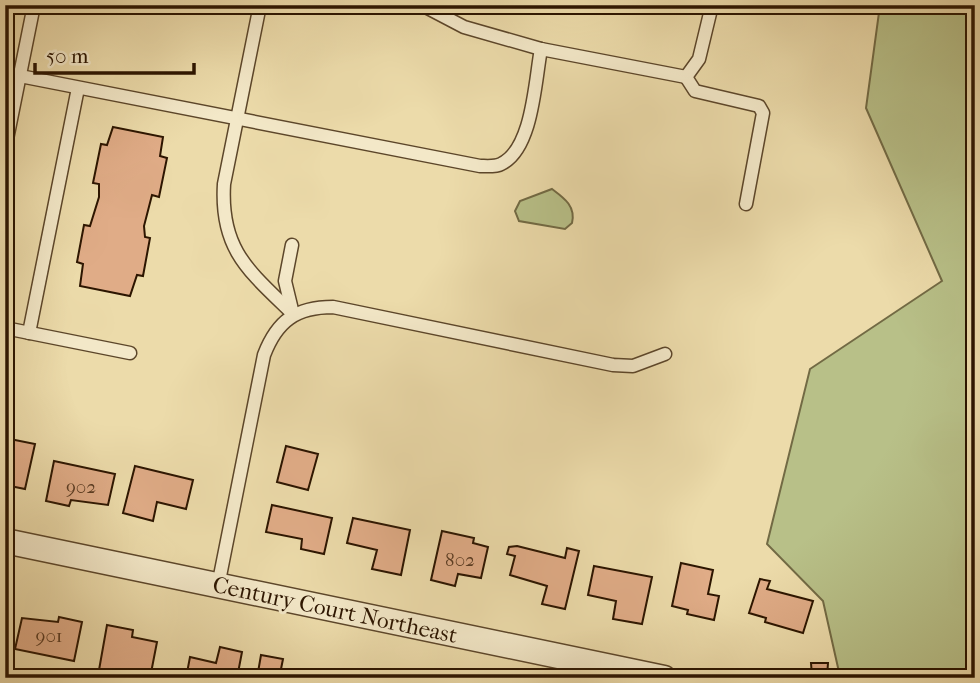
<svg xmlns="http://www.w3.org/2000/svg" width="980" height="683" font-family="'IM FELL French Canon',serif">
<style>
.green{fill:#b8c088;stroke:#726a44;stroke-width:2}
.building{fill:#e0ac87;stroke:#2c1500;stroke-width:2}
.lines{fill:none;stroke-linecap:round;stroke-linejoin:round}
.service-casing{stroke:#5c462a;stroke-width:15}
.minor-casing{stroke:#5c462a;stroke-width:27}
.service{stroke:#f3e8c8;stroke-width:12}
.minor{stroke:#f3e8c8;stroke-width:24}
.labels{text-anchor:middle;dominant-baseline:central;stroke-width:6;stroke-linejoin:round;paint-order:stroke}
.number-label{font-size:19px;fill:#593b22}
.street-label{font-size:23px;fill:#2c1500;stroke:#f3e8c8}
</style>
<rect width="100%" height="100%" fill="#ecdbaa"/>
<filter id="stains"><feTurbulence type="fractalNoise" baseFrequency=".00286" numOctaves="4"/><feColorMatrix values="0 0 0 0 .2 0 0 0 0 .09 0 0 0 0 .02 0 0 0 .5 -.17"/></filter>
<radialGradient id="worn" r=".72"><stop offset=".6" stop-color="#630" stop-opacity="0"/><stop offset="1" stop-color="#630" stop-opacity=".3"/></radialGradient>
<!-- green -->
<g class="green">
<polygon points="880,5 975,5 975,678 851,678 839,672 823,601 767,544 810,369 942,281 866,108"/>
<path d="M552,189C564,198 576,206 572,223L565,229L519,221L515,211L520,201Z"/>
</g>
<!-- building -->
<g class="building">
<polygon points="113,127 163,137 160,156 167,158 159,197 152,195 144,226 145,237 150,238 143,276 137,275 130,296 80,286 83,264 77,262 84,225 90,226 99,197 99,184 93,183 101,144 107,145"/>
<polygon points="5,438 35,444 25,489 5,485"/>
<polygon points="286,446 318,454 308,490 277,482"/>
<polygon points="54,461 115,474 108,505 71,500 69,506 46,501"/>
<polygon points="135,466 193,480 186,509 157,502 153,521 123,513"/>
<polygon points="272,505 332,518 324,554 301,549 302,539 266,532"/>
<polygon points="353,518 410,530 401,575 372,569 377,550 347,543"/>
<polygon points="442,531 474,538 473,543 488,547 481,578 458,574 455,586 431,580"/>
<polygon points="517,546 565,558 567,548 579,551 565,609 542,604 547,586 510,575 515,556 507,554 509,547"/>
<polygon points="681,563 713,570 708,594 719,596 714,620 687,614 688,610 672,606"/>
<polygon points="594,566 652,577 642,624 613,619 616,601 588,595"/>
<polygon points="760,579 770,581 767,589 813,601 803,633 765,622 766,618 749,613"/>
<polygon points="59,617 82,622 74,661 15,649 22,618 58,622"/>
<polygon points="107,625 133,630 132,637 157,642 150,678 99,670"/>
<polygon points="220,647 242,652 237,678 186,678 190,657 216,663"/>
<polygon points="261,655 283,659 281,669 324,678 257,678"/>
<polygon points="811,663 828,663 827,677 768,678 812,676"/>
</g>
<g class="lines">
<!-- service casing -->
<g class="service-casing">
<g id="service">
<path d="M260,5L224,184C220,250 249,271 293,314"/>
<polyline points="422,5 464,27 541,49 686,77"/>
<path d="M20,76L480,166C486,166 496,167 501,164C533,149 535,80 541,49"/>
<polyline points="686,77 695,91 759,106 763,113 746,204"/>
<polyline points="686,77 699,59 712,5"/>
<polyline points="5,149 34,5"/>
<polyline points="292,245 285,281 293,314"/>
<polyline points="5,328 130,353"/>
<polyline points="29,333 78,88"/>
<path d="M218,586L264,355C277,321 296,307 333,307L613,365L633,366L665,354"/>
</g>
</g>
<!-- minor casing -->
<g class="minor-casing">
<polyline id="minor" points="5,541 664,678"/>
</g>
<!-- service -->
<use href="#service" class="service"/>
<!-- minor -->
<use href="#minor" class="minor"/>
</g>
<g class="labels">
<!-- number labels -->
<g class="number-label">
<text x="81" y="487">902</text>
<text x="460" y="560">802</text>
<text x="49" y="636">901</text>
</g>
<!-- street labels -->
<g class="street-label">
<text transform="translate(335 610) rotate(12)">Century Court Northeast</text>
</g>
</g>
<!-- margin -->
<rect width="980" height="683" fill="none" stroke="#ecdbaa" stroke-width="28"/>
<rect x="7" y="7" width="966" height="669" fill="none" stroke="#2c1500" stroke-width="3.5"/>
<rect x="14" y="14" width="952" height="655" fill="none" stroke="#2c1500" stroke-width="2"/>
<!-- scale -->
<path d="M35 63v10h159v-10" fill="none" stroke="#2c1500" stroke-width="3.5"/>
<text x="46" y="63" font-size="21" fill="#2c1500" stroke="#f3e8c8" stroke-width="5" paint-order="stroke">50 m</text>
<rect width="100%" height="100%" filter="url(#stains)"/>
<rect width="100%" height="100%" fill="url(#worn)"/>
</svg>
